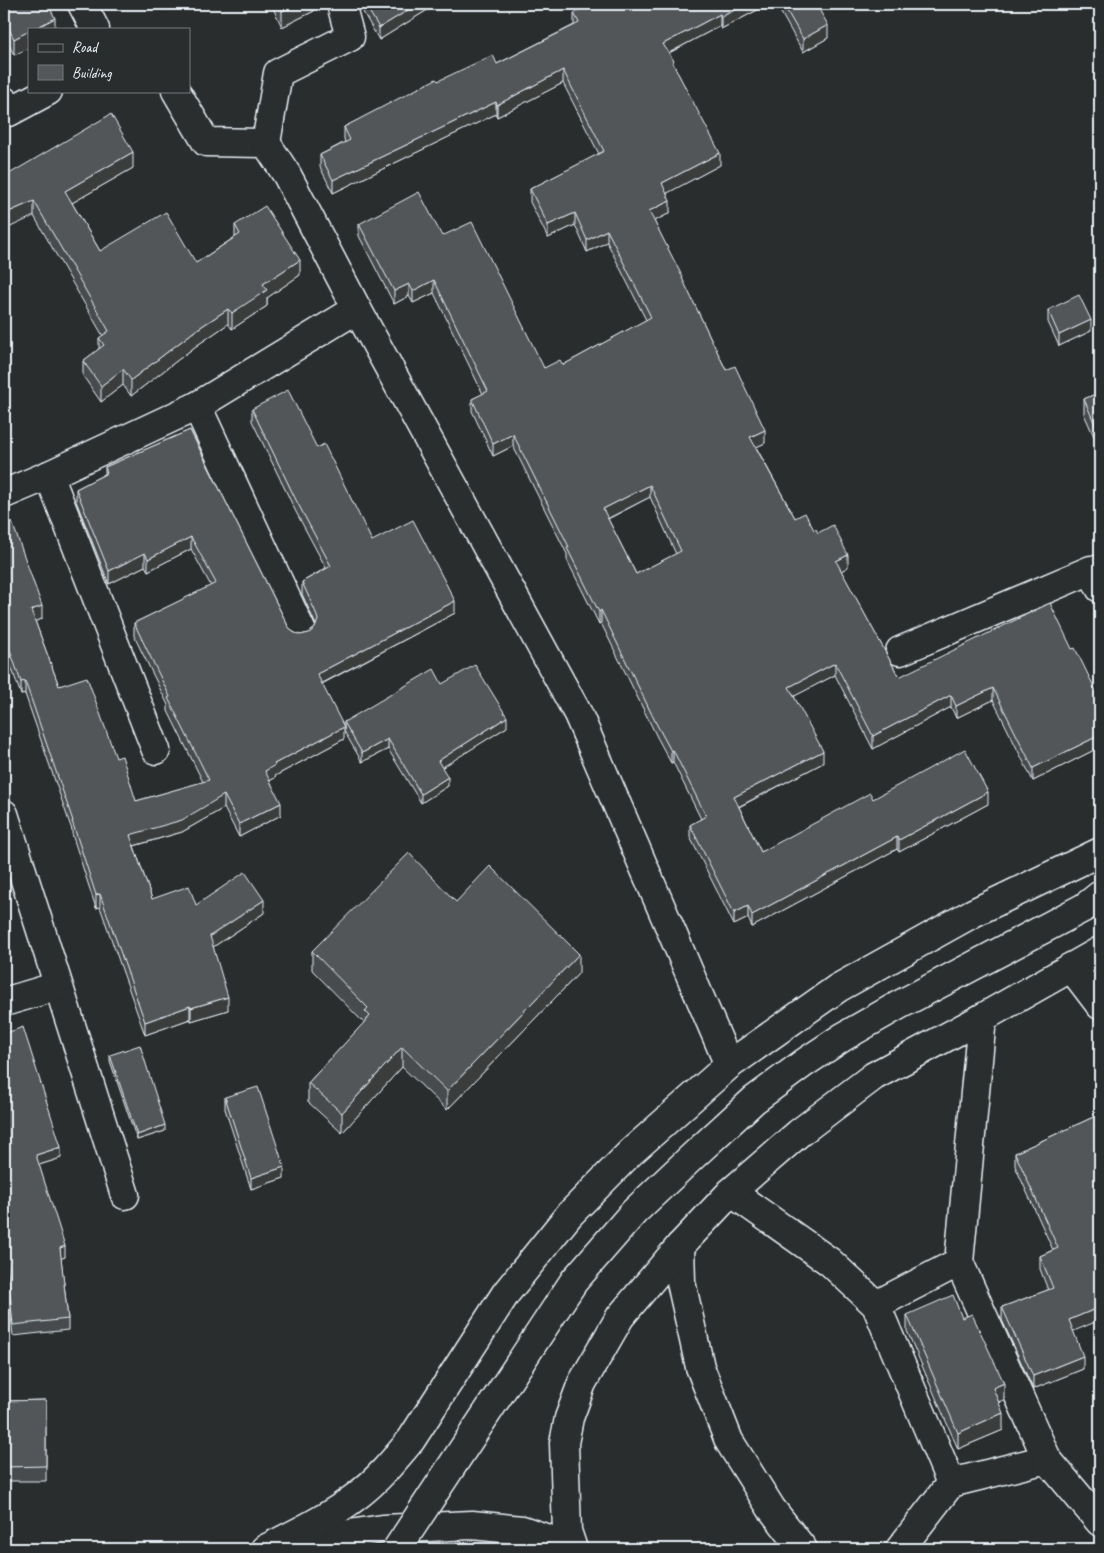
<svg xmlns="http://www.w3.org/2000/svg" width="1104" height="1553" font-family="Caveat,sans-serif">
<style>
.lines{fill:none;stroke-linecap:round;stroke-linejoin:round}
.street-casing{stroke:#e8f1f8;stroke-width:31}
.secondary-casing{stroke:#e8f1f8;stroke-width:31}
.highway-casing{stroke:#e8f1f8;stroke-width:31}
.street{stroke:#2a2d2e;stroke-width:28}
.secondary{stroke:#2a2d2e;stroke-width:28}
.highway{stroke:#2a2d2e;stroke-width:28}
.secondary-bridge-casing{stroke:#e8f1f8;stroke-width:31;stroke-linecap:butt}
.secondary-bridge{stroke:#2a2d2e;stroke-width:28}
.wall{fill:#474b4d;stroke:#e8f1f8;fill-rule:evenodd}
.shaded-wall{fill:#3a3d3e;stroke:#e8f1f8}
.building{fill:#535759;stroke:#e8f1f8;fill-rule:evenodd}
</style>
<rect width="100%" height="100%" fill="#2a2d2e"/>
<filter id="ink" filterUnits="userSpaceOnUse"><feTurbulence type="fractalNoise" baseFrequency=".02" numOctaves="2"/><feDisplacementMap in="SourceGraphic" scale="10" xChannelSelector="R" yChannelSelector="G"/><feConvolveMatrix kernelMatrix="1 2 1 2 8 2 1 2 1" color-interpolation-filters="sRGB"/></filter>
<g filter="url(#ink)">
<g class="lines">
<!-- street casing -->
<g class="street-casing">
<g id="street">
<polyline points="82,4 95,29"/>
<polyline points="176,91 206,142 266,143 287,175 357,309"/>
<polyline points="4,101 9,112 48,91"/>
<polyline points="266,143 278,73 350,37 341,4"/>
<polyline points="197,406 302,632"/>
<polyline points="49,475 156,750"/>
<polyline points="4,494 49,475 197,406 357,309 578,714 729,1065"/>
<polyline points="900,651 1091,570 1100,588"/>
<polyline points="4,814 125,1195"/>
<polyline points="1071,967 1100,1005"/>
<polyline points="4,1002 58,986"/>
<polyline points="731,1192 830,1262 876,1305 951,1483 1047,1459 959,1262 876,1305"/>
<polyline points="959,1262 982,1018"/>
<polyline points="1047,1459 1100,1522"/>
<polyline points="900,1549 951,1483"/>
</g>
</g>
<!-- secondary casing -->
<g class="secondary-casing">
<polyline id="secondary" points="1085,907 1100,895"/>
</g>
<!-- highway casing -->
<g class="highway-casing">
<g id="highway">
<polyline points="680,1246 681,1282 700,1367 729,1441 771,1508 803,1549"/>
<polyline points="295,1542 383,1529 472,1525 522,1530 548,1539 565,1549"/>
<path d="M265,1549C297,1533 330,1517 358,1495C378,1480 395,1459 411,1440L506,1293L569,1215L630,1153L729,1065L838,988L973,913L1100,852"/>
<polyline points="573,1549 567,1531 564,1443 569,1418 582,1383 620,1317 680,1246 731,1192 799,1133 874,1076 982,1018 1100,951"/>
</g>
</g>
<!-- street -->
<use href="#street" class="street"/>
<!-- secondary -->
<use href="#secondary" class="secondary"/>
<!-- highway -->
<use href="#highway" class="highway"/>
<!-- secondary-bridge casing -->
<g class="secondary-bridge-casing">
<polyline id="secondary-bridge" points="397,1549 574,1281 634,1212 693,1156 754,1100 804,1063 843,1037 899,1005 1085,907"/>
</g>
<!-- secondary-bridge -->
<use href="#secondary-bridge" class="secondary-bridge"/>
</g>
<!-- wall -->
<g class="wall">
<polygon points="4,4 55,29 29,29 29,48 14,55 4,35"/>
<polygon points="271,4 314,4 314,11 282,27"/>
<polygon points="363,4 437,4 379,40 363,12"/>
<path d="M590,4H769L721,29L720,26L669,53L674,65L720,165L667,193L670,213L654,221L726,370L765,443L756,447L795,518L818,533L848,567L841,571L899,677L1072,649L1100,699V747L1033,781L993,700L956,718L951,707L873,749L835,675L794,696L823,763L739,807L761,852L873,799L988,804L899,852L897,849L752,927L748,918L734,925L690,837V825L701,819L673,762L671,763L657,737L601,623L599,624L567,560V554L513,446L493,456L472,411V399L483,394L434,293L413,303L409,296L394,304L359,236V224L442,236L544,368L563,365L646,320L607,242L587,252L575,225L548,238L530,202V189L599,154L563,83L497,117L496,114L333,193L320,167V155L345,142L344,139V127L438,81L497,64L574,25V13ZM650,497L676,554L636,574L608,519Z"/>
<polygon points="776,4 816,4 828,38 803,52"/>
<polygon points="133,168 72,203 100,251 196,263 235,237 235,225 300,275 267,298 267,306 232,329 228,324 196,346 131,396 123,385 101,402 83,376 83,361 99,349 99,338 103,336 34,216 4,177"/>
<polygon points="1048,310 1091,331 1059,346 1048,322"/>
<polygon points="1100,392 1100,450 1084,414 1084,399"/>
<polygon points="252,409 317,448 372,541 455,613 322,684 344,739 275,776 275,778 270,780 281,815 239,837 224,808 182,832 134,846 152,899 264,913 213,947 228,1010 191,1021 190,1019 145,1035 100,907 96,908 72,834 72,830 25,694 21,695 4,646 4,525 42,619 35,621 59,686 116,758 136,801 203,782 168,711 168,705 134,636 134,623 211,586 191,549 148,571 145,566 109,584 76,501 76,489 105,474 105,467 190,430 288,626 293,632 300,635 309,633 315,628 316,625 302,594 302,582 326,568 296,512 252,421"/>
<polygon points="442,684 507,727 442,767 448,786 421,803 388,749 362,762 344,731 344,722"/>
<polygon points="456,902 579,973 447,1110 402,1067 342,1133 308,1102 308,1083 364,1023 312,970 312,951"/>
<polygon points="4,1034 61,1158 39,1165 65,1257 61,1258 68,1319 68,1330 13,1336 7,1276 4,1277"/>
<polygon points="110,1055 165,1131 137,1140 110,1061"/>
<polygon points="225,1097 284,1178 251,1189 225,1109"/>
<polygon points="1100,1114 1073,1331 1083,1369 1033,1389 1002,1320 1002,1307 1048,1290 1040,1269 1040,1256 1053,1250 1015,1166 1015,1153"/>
<polygon points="907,1315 1004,1400 999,1402 1003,1430 958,1449 907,1331"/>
<polygon points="46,1400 46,1481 5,1481 5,1491 4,1491 4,1401"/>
</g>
<!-- shaded-wall -->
<g class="shaded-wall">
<polygon points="296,4 314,4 314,11 282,27 282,11"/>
<polygon points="418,4 437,4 379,40 379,28"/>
<polygon points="746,4 769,4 721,29 721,17"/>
<polygon points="720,14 720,26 663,56 663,44"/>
<polygon points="55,18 55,29 34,29"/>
<polygon points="828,25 828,38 803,52 803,39"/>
<polygon points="29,31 29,48 14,55 14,39"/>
<polygon points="563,70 563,83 497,117 497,105"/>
<polygon points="496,102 496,114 333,193 333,180"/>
<polygon points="133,152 133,168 65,207 65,191"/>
<polygon points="720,153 720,165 662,196 662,183"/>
<polygon points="34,201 34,216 4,230 4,214"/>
<polygon points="670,201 670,213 649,224 649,211"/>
<polygon points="575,213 575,225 548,238 548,225"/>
<polygon points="607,230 607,242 587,252 587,240"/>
<polygon points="300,260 300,275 267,298 267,306 232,329 232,313 263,284"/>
<polygon points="434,280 434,293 413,303 413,291"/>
<polygon points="409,284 409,296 394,304 394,291"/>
<polygon points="228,309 228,324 196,346 131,396 131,380 196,330"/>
<polygon points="1091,320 1091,331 1059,346 1059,335"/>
<polygon points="123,369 123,385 101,402 101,386"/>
<polygon points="765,430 765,443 750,450 750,437"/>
<polygon points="513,434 513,446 493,456 493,444"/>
<polygon points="650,485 650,497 603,521 603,509"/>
<polygon points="191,537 191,549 148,571 148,559"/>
<polygon points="145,553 145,566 109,584 109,571"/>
<polygon points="848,555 848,567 836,574 836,561"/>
<polygon points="455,601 455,613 317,686 317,674"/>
<polygon points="42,606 42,619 31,623 31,610"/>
<polygon points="601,610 601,623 599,624 599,612"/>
<polygon points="835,663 835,675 789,699 789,687"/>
<polygon points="25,681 25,694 21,695 21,682"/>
<polygon points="993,688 993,700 956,718 956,706"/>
<polygon points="951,695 951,707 873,749 873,736"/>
<polygon points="507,717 507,727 438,770 438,761"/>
<polygon points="344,727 344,739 275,776 275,778 265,783 265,771 274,764"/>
<polygon points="1100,735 1100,747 1033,781 1033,768"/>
<polygon points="388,739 388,749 362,762 362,753"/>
<polygon points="673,750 673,762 671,763 671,751"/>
<polygon points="823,751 823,763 734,809 734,797"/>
<polygon points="448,777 448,786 421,803 421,794"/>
<polygon points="988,792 988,804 899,852 899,840"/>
<polygon points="224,795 224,808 182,832 130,847 130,835"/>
<polygon points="281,803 281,815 239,837 239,824"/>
<polygon points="897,837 897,849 752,927 752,915"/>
<polygon points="100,894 100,907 96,908 96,895"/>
<polygon points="264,900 264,913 210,949 210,936"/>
<polygon points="748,906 748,918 734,925 734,913"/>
<polygon points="579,954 579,973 447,1110 447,1091"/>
<polygon points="228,997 228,1010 191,1021 191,1008"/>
<polygon points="190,1006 190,1019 145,1035 145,1022"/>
<polygon points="402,1047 402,1067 342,1133 342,1113"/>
<polygon points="165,1125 165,1131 137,1140 137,1135"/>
<polygon points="61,1147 61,1158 36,1166 36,1155"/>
<polygon points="284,1167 284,1178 251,1189 251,1178"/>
<polygon points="1100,1208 1100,1221 1096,1210"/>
<polygon points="65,1246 65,1257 60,1259 60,1248"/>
<polygon points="7,1265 7,1276 4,1277 4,1266"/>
<polygon points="1100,1307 1100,1320 1069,1333 1069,1320"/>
<polygon points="1083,1356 1083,1369 1033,1389 1033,1376"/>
<polygon points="1004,1383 1004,1400 993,1404 993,1388"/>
<polygon points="1003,1413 1003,1430 958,1449 958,1433"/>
</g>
<!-- building -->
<g class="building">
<polygon points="4,4 48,4 55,18 34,29 29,29 29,31 14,39 4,19"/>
<polygon points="279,4 296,4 282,11"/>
<polygon points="365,4 418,4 379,28"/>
<path d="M590,4H746L721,17L720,14L663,44L674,61L672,62L720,153L662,183L670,201L649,211L683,278H682L726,370L735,366L765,430L750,437L795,518L805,513L814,530L816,529L818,533L833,525L848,555L836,561L899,677L1050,603L1072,649L1075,648L1100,699V735L1033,768L993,688L956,706L951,695L873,736L835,663L789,687L823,751L734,797L761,852L870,793L873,799L965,749L988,792L899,840L897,837L752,915L748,906L734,913L690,825L706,816L673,750L671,751L657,725L601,610L599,612L567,548L569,547L513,434L493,444L472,399L488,391L434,280L413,291L409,284L394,291L359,224L419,192L442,236L472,222L544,368L560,360L563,365L651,317L607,230L587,240L575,213L548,225L530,189L604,151L563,70L497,105L496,102L333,180L320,155L350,140L344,127L436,79L438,81L493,55L497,64L579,23L574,13ZM650,485L681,551L636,574L603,509Z"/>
<polygon points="783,4 816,4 828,25 803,39"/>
<polygon points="111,114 133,152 65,191 100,251 166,212 196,263 240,234 235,225 265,206 300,260 263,284 267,290 232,313 228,309 196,330 131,380 123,369 101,386 83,361 104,345 99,338 109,331 34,201 4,214 4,177"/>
<polygon points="1079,295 1091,320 1059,335 1048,310"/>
<polygon points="288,390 317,448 324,444 372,541 413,520 455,601 317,674 344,727 274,764 275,765 265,771 281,803 239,824 224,795 182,820 130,835 152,899 189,886 196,905 245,872 264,900 210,936 228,997 191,1008 190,1006 145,1022 100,894 96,895 72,821 73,821 25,681 21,682 4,633 4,525 12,522 42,606 31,610 59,686 87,677 116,758 122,756 136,801 209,780 168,698 170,697 134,623 216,583 191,537 148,559 145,553 109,571 76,489 107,473 105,467 190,430 288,626 293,632 300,635 309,633 315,628 318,620 316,613 302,582 331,566 296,500 252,409"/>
<polygon points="1100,392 1100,436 1084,399"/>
<polygon points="475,665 507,717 438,761 448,777 421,794 388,739 362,753 344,722 434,669 442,684"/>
<polygon points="409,853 456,902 490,866 579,954 447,1091 402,1047 342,1113 308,1083 370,1016 365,1011 368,1008 312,951"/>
<polygon points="23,1027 61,1147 36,1155 65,1246 60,1248 68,1319 13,1325 7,1265 4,1266 4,1109 6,1108 4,1103 4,1034"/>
<polygon points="140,1045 165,1125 137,1135 110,1055"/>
<polygon points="258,1087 284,1167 251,1178 225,1097"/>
<polygon points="1100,1114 1100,1208 1096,1210 1100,1220 1100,1307 1069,1320 1083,1356 1033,1376 1002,1307 1053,1288 1040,1256 1058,1248 1015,1153"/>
<polygon points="953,1295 962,1318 972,1314 1004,1383 993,1388 1003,1413 958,1433 907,1315"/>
<polygon points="46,1400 46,1466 5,1467 5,1476 4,1476 4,1401"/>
</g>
</g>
<!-- margin -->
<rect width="1104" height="1553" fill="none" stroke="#2a2d2e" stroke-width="20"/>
<rect x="10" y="10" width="1084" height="1533" fill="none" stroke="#e8f1f8" stroke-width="2" filter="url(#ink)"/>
<!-- legend -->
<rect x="28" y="28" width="162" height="65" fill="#2a2d2e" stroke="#767b7f"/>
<rect x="38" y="44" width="25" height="8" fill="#2a2d2e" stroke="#767b7f"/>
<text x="72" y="52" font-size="15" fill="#e8f1f8">Road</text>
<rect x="38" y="65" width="25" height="15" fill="#535759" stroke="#767b7f"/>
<text x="72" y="78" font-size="15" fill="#e8f1f8">Building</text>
</svg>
